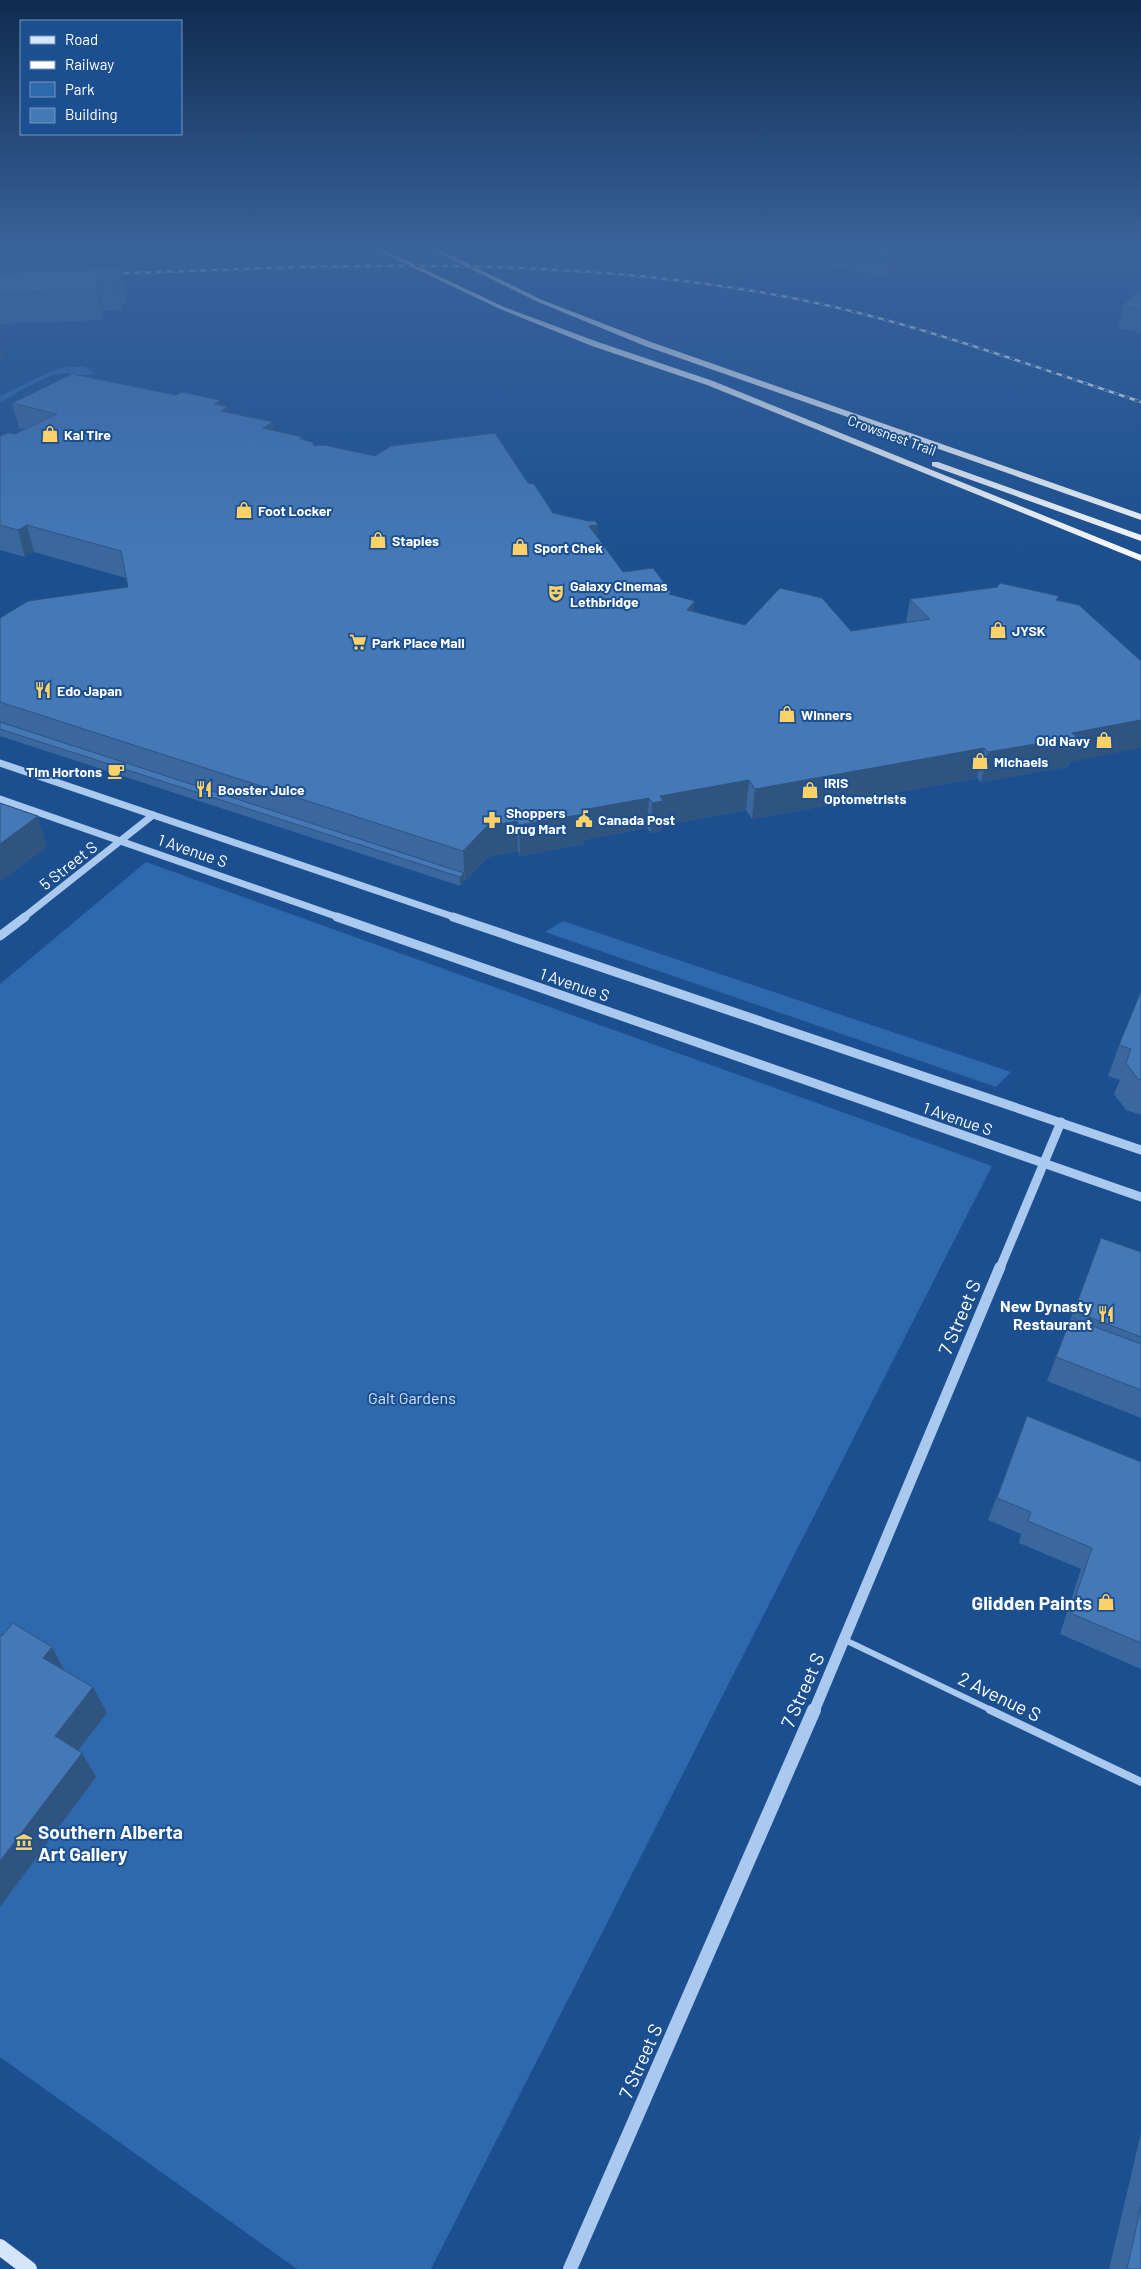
<svg xmlns="http://www.w3.org/2000/svg" width="1141" height="2269" font-family="Barlow,sans-serif">
<style>
.green{fill:#2e69ad}
.lines{fill:none;stroke-linecap:round;stroke-linejoin:round}
.minor-far1{stroke:#a9c9ee;stroke-width:6}
.minor{stroke:#a9c9ee;stroke-width:8}
.tertiary-far3{stroke:#a9c9ee;stroke-width:7}
.tertiary-far2{stroke:#a9c9ee;stroke-width:9}
.tertiary-far1{stroke:#a9c9ee;stroke-width:11}
.tertiary{stroke:#a9c9ee;stroke-width:14}
.secondary{stroke:#d6e6fa;stroke-width:16}
.motorway{fill:#fff;fill-rule:evenodd}
.rail-casing{stroke:#fff;stroke-width:2.5}
.rail{stroke:#1b4f8f;stroke-width:2;stroke-dasharray:5.5;stroke-linecap:butt}
.wall{fill:#3a679d}
.shaded-wall{fill:#305480}
.building{fill:#4478b7;stroke:#305480}
.labels{text-anchor:middle;dominant-baseline:central;stroke-width:4;stroke-linejoin:round;paint-order:stroke}
.far-poi-label{font-size:14px;font-weight:bold;fill:#fff;stroke:#1b4f8f;text-anchor:start}
.far-street-label{font-size:14px;fill:#fff;stroke:#1b4f8f}
.street-label{font-size:16px;fill:#fff;stroke:#1b4f8f}
.poi-label{font-size:16px;font-weight:bold;fill:#fff;stroke:#1b4f8f;text-anchor:end}
.park-label{font-size:16px;fill:#cfe3fa;stroke:#1b4f8f}
.near-street-label{font-size:19px;fill:#fff;stroke:#1b4f8f}
.near-poi-label{font-size:19px;font-weight:bold;fill:#fff;stroke:#1b4f8f;text-anchor:end}
</style>
<rect width="100%" height="100%" fill="#1b4f8f"/>
<!-- green -->
<g class="green">
<path d="M69,367H85L94,373C84,379 69,371 56,374C37,380 18,393 0,402V396L56,369Z"/>
<polygon points="146,862 992,1166 431,2269 297,2269 0,2057 0,984"/>
<polygon points="563,921 1011,1072 996,1087 545,932"/>
</g>
<g class="lines">
<!-- minor-far1 -->
<polyline class="minor-far1" points="845,1640 993,1711"/>
<!-- minor -->
<polyline class="minor" points="990,1710 1141,1782"/>
<!-- tertiary-far3 -->
<g class="tertiary-far3">
<polyline points="0,763 457,918"/>
<polyline points="0,799 341,918"/>
<polyline points="23,918 153,815"/>
</g>
<!-- tertiary-far2 -->
<g class="tertiary-far2">
<polyline points="337,917 1141,1197"/>
<polyline points="453,917 1141,1150"/>
<polyline points="0,936 25,917"/>
<polyline points="1000,1268 1061,1122"/>
</g>
<!-- tertiary-far1 -->
<polyline class="tertiary-far1" points="814,1711 1000,1267"/>
<!-- tertiary -->
<polyline class="tertiary" points="570,2269 814,1710"/>
<!-- secondary -->
<polyline class="secondary" points="0,2247 29,2269"/>
<!-- motorway -->
<g class="motorway">
<polygon points="365,245 373,245 504,307 598,342 713,381 1141,555 1141,561 707,385 592,346 500,309"/>
<polygon points="422,245 430,245 542,300 651,342 1141,514 1141,520 645,346 538,302"/>
<polygon points="932,462 938,462 1141,535 1141,541 932,466"/>
</g>
<!-- rail casing -->
<g class="rail-casing">
<path id="rail" d="M107,274C334,265 562,254 787,297C908,320 1024,363 1141,402"/>
</g>
<!-- rail -->
<use href="#rail" class="rail"/>
</g>
<!-- wall -->
<g class="wall">
<polygon points="787,245 958,245 933,262 913,259 887,277 786,258"/>
<polygon points="121,269 127,299 126,303 122,303 122,310 104,311 103,320 0,324 0,273"/>
<polygon points="1141,290 1141,333 1118,328 1123,305"/>
<polygon points="12,403 221,405 227,407 228,412 273,422 274,430 302,437 303,439 314,446 375,456 528,483 553,513 597,537 623,572 671,595 695,612 745,625 851,631 906,622 910,599 1059,596 1057,601 1070,762 1068,767 981,782 977,778 752,819 746,810 662,826 661,831 651,833 647,828 584,840 584,844 520,856 518,851 488,857 460,886 0,736 0,618 128,587 126,578 34,552 25,557 0,550 0,436 15,434 25,429 19,428"/>
<polygon points="1141,991 1141,1115 1126,1110 1114,1094 1120,1080 1108,1076 1119,1045"/>
<polygon points="1101,1238 1141,1252 1141,1418 1047,1381"/>
<polygon points="1027,1416 1141,1462 1141,1669 1060,1634 1081,1569 1019,1543 1021,1534 988,1520"/>
<polygon points="1141,2133 1141,2269 1109,2269"/>
</g>
<!-- shaded-wall -->
<g class="shaded-wall">
<polygon points="904,245 915,245 913,259 887,277 890,255"/>
<polygon points="935,245 958,245 933,262"/>
<polygon points="121,269 127,299 126,303 120,272"/>
<polygon points="116,273 122,303 122,310 116,279"/>
<polygon points="97,280 104,311 103,320 97,289"/>
<polygon points="0,346 4,361 0,363"/>
<polygon points="220,400 222,410 227,407 231,432 214,404"/>
<polygon points="273,422 277,447 263,428"/>
<polygon points="27,525 34,552 25,557 18,530"/>
<polygon points="598,525 597,552 589,526"/>
<polygon points="695,601 693,629 687,610"/>
<polygon points="1141,720 1141,748 1070,762 1068,767 981,782 988,752 1072,733"/>
<polygon points="984,748 977,778 752,819 755,789"/>
<polygon points="749,780 746,810 662,826 661,831 651,833 652,803 660,796"/>
<polygon points="649,798 647,828 584,840 584,844 520,856 519,825 582,810"/>
<polygon points="38,816 47,847 0,882 0,844"/>
<polygon points="517,821 518,851 488,857 465,881 463,851 487,826"/>
<polygon points="464,873 465,881 460,886 460,877"/>
<polygon points="52,1647 66,1673 43,1658"/>
<polygon points="93,1687 107,1713 70,1761 55,1736"/>
<polygon points="82,1753 96,1777 0,1907 0,1861"/>
</g>
<!-- building -->
<g class="building">
<polygon points="837,245 904,245 890,255"/>
<polygon points="121,269 120,272 116,273 116,279 97,280 97,289 0,293 0,273"/>
<polygon points="1141,290 1141,309 1123,305"/>
<polygon points="72,374 176,395 182,392 220,400 214,404 227,407 221,411 273,422 263,428 302,437 300,439 312,442 314,446 324,445 375,456 391,446 495,433 528,483 534,484 553,513 588,521 595,521 598,525 589,526 623,572 653,568 671,592 669,594 695,601 687,610 745,625 780,588 822,598 851,631 930,619 910,599 997,587 1000,583 1059,596 1056,600 1079,605 1141,661 1141,720 1072,733 1077,737 988,752 984,748 755,789 749,780 660,796 663,801 652,803 649,798 582,810 584,814 519,825 517,821 487,826 463,851 0,702 0,618 28,601 128,587 121,551 27,525 18,530 0,525 0,436 8,433 15,434 57,414 12,403"/>
<polygon points="0,722 464,873 460,877 0,729"/>
<polygon points="0,803 38,816 0,844"/>
<polygon points="1141,991 1141,1080 1138,1079 1126,1063 1131,1049 1119,1045"/>
<polygon points="1101,1238 1141,1252 1141,1337 1074,1311"/>
<polygon points="1071,1318 1141,1344 1141,1390 1056,1357"/>
<polygon points="1027,1416 1141,1462 1141,1643 1070,1613 1092,1548 1028,1521 1031,1512 997,1498"/>
<polygon points="13,1623 52,1647 43,1658 93,1687 55,1736 82,1753 0,1861 0,1635 2,1636"/>
<polygon points="1141,2206 1141,2269 1127,2269"/>
</g>
<!-- sky -->
<linearGradient id="sky" x2="0" y2="1"><stop stop-color="#0f2b4f"/><stop offset="0.44" stop-color="#39639b"/><stop offset="1" stop-color="#39639b" stop-opacity="0"/></linearGradient>
<rect width="1141" height="563" fill="url(#sky)"/>
<!-- icons -->
<defs>
<g id="shop-bare" transform="scale(1.35)"><path d="M-5-2.5h2.3a2.7 3.5 0 0 1 5.4 0H5L5.5 6h-11ZM-1.5-2.5h3a1.5 2.3 0 0 0-3 0Z" fill="#ffd166" stroke="#1b4f8f" stroke-width="2.5" paint-order="stroke"/></g>
<g id="theatre-bare" transform="scale(1.35)"><path d="M-5-5.5Q0-4 5-5.5V0Q5 5 0 6Q-5 5-5 0ZM-3.3-2.5H-1v1.5H-3.3ZM1-2.5H3.3v1.5H1ZM-2.8 1Q0 5.5 2.8 1Z" fill="#ffd166" stroke="#1b4f8f" stroke-width="2.5" paint-order="stroke"/></g>
<g id="supermarket-bare" transform="scale(1.35)"><path d="M-6-5.5h2.5l.6 2H6L4.5 2H-2.5L-4.4-4H-6ZM-1.5 3.2a1.3 1.3 0 1 0 .1 0ZM3 3.2a1.3 1.3 0 1 0 .1 0Z" fill="#ffd166" stroke="#1b4f8f" stroke-width="2.5" paint-order="stroke"/></g>
<g id="restaurant-bare" transform="scale(1.35)"><path d="M-5-6h1v4h1v-4h1v4h1v-4h1v5L-1.5 .5V6h-2V.5L-5-1ZM5-6V6H3V1.5H1.5Q1.5-4 5-6Z" fill="#ffd166" stroke="#1b4f8f" stroke-width="2.5" paint-order="stroke"/></g>
<g id="cafe-bare" transform="scale(1.35)"><path d="M-5.5-4.5H6V0H3Q3 3.5 0 3.5H-2.5Q-5.5 3.5-5.5 0ZM3-3.2v2h1.7v-2ZM-6 4.5H4V6H-6Z" fill="#ffd166" stroke="#1b4f8f" stroke-width="2.5" paint-order="stroke"/></g>
<g id="civic-bare" transform="scale(1.35)"><path d="M-.6-6.5H3V-4.5H.6V-3L4-1V1h2V6H-6V1h2V-1L-.6-3ZM-1.2 2.5V6h2.4V2.5Z" fill="#ffd166" stroke="#1b4f8f" stroke-width="2.5" paint-order="stroke"/></g>
<g id="pharmacy-bare" transform="scale(1.35)"><path d="M-2-6h4v4h4v4h-4v4h-4v-4h-4v-4h4Z" fill="#ffd166" stroke="#1b4f8f" stroke-width="2.5" paint-order="stroke"/></g>
<g id="museum-bare" transform="scale(1.35)"><path d="M0-6L6-3V-2H-6V-3ZM-5-1h2V3h-2ZM-1-1h2V3h-2ZM3-1h2V3H3ZM-6 4H6V6H-6Z" fill="#ffd166" stroke="#1b4f8f" stroke-width="2.5" paint-order="stroke"/></g>
</defs>
<g fill-rule="evenodd">
<use href="#shop-bare" x="50" y="434"/>
<use href="#shop-bare" x="244" y="510"/>
<use href="#shop-bare" x="378" y="540"/>
<use href="#shop-bare" x="520" y="547"/>
<use href="#theatre-bare" x="556" y="593"/>
<use href="#shop-bare" x="998" y="630"/>
<use href="#supermarket-bare" x="358" y="642"/>
<use href="#restaurant-bare" x="43" y="690"/>
<use href="#shop-bare" x="787" y="714"/>
<use href="#shop-bare" x="1104" y="740"/>
<use href="#shop-bare" x="980" y="761"/>
<use href="#cafe-bare" x="116" y="771"/>
<use href="#restaurant-bare" x="204" y="789"/>
<use href="#shop-bare" x="810" y="790"/>
<use href="#civic-bare" x="584" y="819"/>
<use href="#pharmacy-bare" x="492" y="820"/>
<use href="#restaurant-bare" x="1106" y="1314"/>
<use href="#shop-bare" x="1106" y="1602"/>
<use href="#museum-bare" x="24" y="1842"/>
</g>
<g class="labels">
<!-- far-poi labels -->
<g class="far-poi-label">
<text x="64" y="434">Kal Tire</text>
<text x="258" y="510">Foot Locker</text>
<text x="392" y="540">Staples</text>
<text x="534" y="547">Sport Chek</text>
<text x="570" y="585">Galaxy Cinemas<tspan x="570" dy="16">Lethbridge</tspan></text>
<text x="1012" y="630">JYSK</text>
<text x="372" y="642">Park Place Mall</text>
<text x="57" y="690">Edo Japan</text>
<text x="801" y="714">Winners</text>
<text x="1090" y="740" text-anchor="end">Old Navy</text>
<text x="994" y="761">Michaels</text>
<text x="102" y="771" text-anchor="end">Tim Hortons</text>
<text x="824" y="782">IRIS<tspan x="824" dy="16">Optometrists</tspan></text>
<text x="218" y="789">Booster Juice</text>
<text x="506" y="812">Shoppers<tspan x="506" dy="16">Drug Mart</tspan></text>
<text x="598" y="819">Canada Post</text>
</g>
<!-- far-street labels -->
<g class="far-street-label">
<text transform="translate(892 435) rotate(20)">Crowsnest Trail</text>
</g>
<!-- street labels -->
<g class="street-label">
<text transform="translate(193 850) rotate(19)">1 Avenue S</text>
<text transform="translate(68 865) rotate(-38)">5 Street S</text>
<text transform="translate(575 984) rotate(19)">1 Avenue S</text>
<text transform="translate(958 1118) rotate(19)">1 Avenue S</text>
</g>
<!-- poi labels -->
<g class="poi-label">
<text x="1092" y="1305">New Dynasty<tspan x="1092" dy="18">Restaurant</tspan></text>
</g>
<!-- park labels -->
<g class="park-label">
<text x="412" y="1397">Galt Gardens</text>
</g>
<!-- near-street labels -->
<g class="near-street-label">
<text transform="translate(959 1317) rotate(-67)">7 Street S</text>
<text transform="translate(802 1690) rotate(-66)">7 Street S</text>
<text transform="translate(1000 1696) rotate(26)">2 Avenue S</text>
<text transform="translate(640 2061) rotate(-66)">7 Street S</text>
</g>
<!-- near-poi labels -->
<g class="near-poi-label">
<text x="1092" y="1602">Glidden Paints</text>
<text x="38" y="1831" text-anchor="start">Southern Alberta<tspan x="38" dy="22">Art Gallery</tspan></text>
</g>
</g>
<!-- legend -->
<rect x="20" y="20" width="162" height="115" fill="#1b4f8f" stroke="#7695bc"/>
<rect x="30" y="36" width="25" height="8" fill="#d6e6fa" stroke="#7695bc"/>
<text x="65" y="45" font-size="15" fill="#ffffff">Road</text>
<rect x="30" y="61" width="25" height="8" fill="#ffffff" stroke="#7695bc"/>
<text x="65" y="70" font-size="15" fill="#ffffff">Railway</text>
<rect x="30" y="82" width="25" height="15" fill="#2e69ad" stroke="#7695bc"/>
<text x="65" y="95" font-size="15" fill="#ffffff">Park</text>
<rect x="30" y="108" width="25" height="15" fill="#4478b7" stroke="#7695bc"/>
<text x="65" y="120" font-size="15" fill="#ffffff">Building</text>
</svg>
